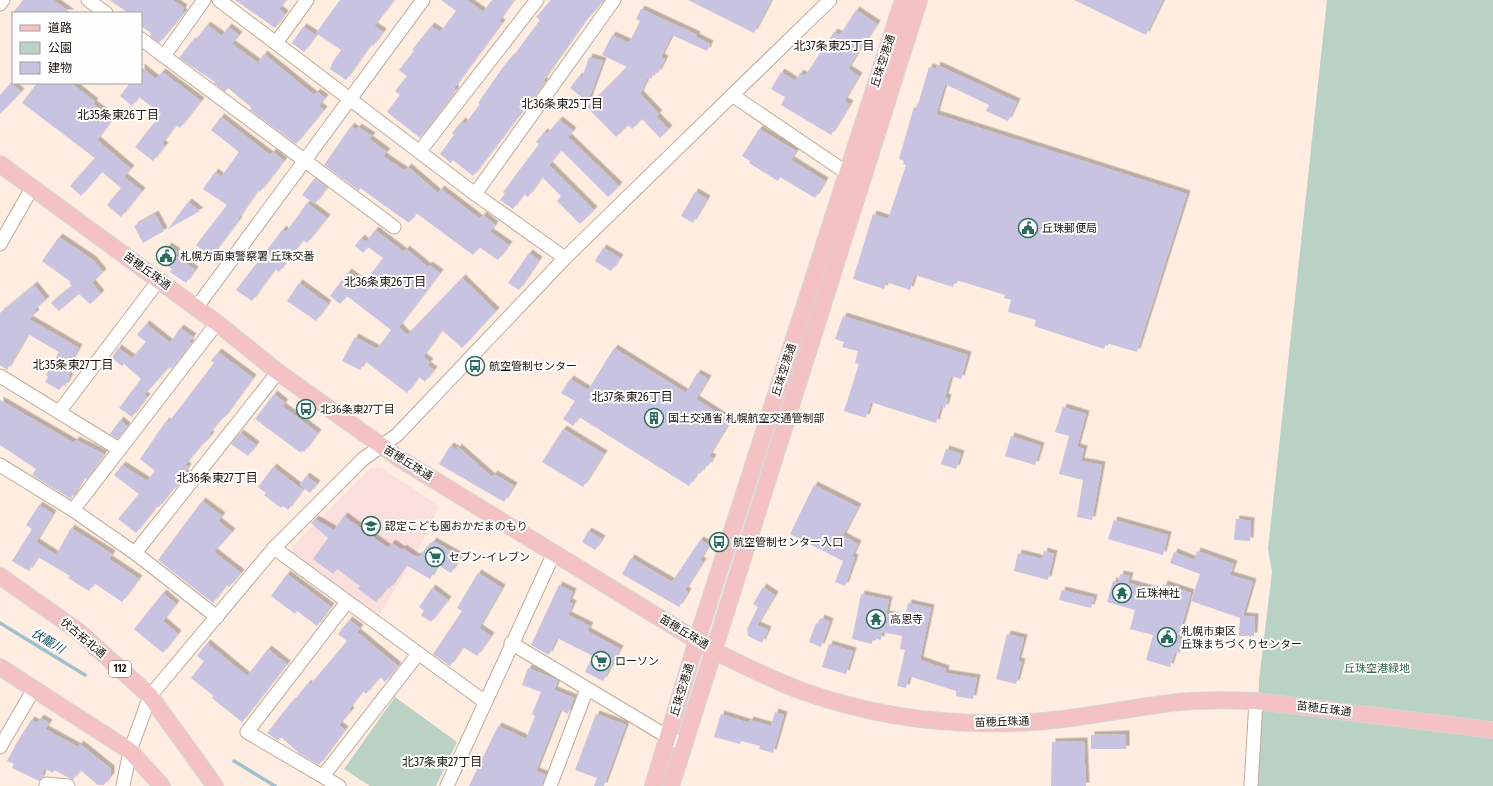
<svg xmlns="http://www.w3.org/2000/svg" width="1493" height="786" font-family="'Fira Sans Condensed','Noto Sans JP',sans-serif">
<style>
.education{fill:#fadfdd}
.green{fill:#b9d2c4}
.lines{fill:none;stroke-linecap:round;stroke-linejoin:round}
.stream{stroke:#a1c0cf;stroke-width:3.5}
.building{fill:#c7c3e1;filter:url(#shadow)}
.minor-casing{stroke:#c3a994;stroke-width:15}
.major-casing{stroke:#d6d5d3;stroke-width:18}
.minor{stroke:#fff;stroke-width:13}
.major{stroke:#f5c2c4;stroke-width:16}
.labels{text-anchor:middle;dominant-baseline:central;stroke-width:4;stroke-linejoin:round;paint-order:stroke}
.shield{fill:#fefefe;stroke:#605a54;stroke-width:1}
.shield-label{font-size:10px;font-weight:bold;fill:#1c130b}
.street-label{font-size:11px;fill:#1c130b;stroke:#fefefe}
.poi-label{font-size:11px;fill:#1c130b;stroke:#fefefe;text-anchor:start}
.park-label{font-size:11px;fill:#31644a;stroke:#fefefe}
.neighbourhood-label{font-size:12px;fill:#1c130b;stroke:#fefefe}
.water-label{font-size:12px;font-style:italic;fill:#0d4a61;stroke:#fefefe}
</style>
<defs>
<filter id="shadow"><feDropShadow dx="3.5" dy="-3.5" stdDeviation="0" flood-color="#0004"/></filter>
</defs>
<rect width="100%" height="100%" fill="#feede0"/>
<!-- education -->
<polygon class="education" points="371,468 381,468 439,506 420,546 379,616 293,554 292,547"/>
<!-- green -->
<g class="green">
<polygon points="1327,0 1493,0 1493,786 1257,786 1259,680 1272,572 1268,549"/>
<polygon points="395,697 457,742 436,786 370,786 344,769"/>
</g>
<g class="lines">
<!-- stream -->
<g class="stream">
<polyline points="0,623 85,675"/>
<polyline points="234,761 275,786"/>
</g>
</g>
<!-- building -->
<g class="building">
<polygon points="23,0 53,0 71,13 13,13"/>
<polygon points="110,0 172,0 184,8 182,11 184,13 159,43 150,36 151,33 141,26 141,13 128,13"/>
<polygon points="235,0 286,0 279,9 285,14 275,28"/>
<polygon points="340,0 394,0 374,26 383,32 373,46 371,44 346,80 330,69 332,63 341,50 316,33"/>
<polygon points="441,0 467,0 483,12 492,0 514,0 499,21 502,23 454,88 456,90 420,138 387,112 400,95 395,91 407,76 399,70 414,51 412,50 431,26 440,32 456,11"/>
<polygon points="551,0 604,0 583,24 543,81 545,82 473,176 453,160 451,163 440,154 454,135 452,133 462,121 465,124 480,104 478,103 501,70 511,57 512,58 540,20 536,17"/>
<polygon points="688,0 771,0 754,33"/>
<polygon points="1074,0 1163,0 1146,35"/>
<polygon points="641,9 697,35 696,37 710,44 707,51 672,35 661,57 665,59 658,73 655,72 651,79 648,77 640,94 659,114 656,116 669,129 660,138 642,119 632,129 628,125 616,137 587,107 627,67 602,55 612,35 629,43 640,21 636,19"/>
<polygon points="856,10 877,24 864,44 863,43 848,69 859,76 844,101 850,104 831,135 781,105 785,97 771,89 781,72 795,81 800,73 805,76 834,32 840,35"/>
<polygon points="207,25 222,36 228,27 239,35 232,44 258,63 264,54 314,95 317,92 325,98 319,106 324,110 296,144 250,110 251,107 228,88 225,92 214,83 215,82 179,58 192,41 194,42"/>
<polygon points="303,27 316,35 304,52 292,43"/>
<polygon points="589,57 603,61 588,102 570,88 579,76 582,78"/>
<polygon points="937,65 1017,102 1008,121 986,111 989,105 945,84 936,114 1187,194 1137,352 1106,343 1104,349 1034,326 1036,320 1008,312 1011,300 1004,298 1005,295 956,280 953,287 915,275 910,290 886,282 884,289 853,279 873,214 888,219 906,165 903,164 904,161 899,159 914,107 917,108 929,67 936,69"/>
<polygon points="141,67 156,79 162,72 201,101 180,128 176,125 162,144 165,146 153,161 135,147 161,114 139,97 132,106 120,96 130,83 141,83"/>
<polygon points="11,83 21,92 0,114 0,95"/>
<polygon points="37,83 71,83 95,102 93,104 113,118 97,140 131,169 124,177 142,191 121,217 107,205 121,188 102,172 81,196 70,186 95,158 22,103"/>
<polygon points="221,117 270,155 273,152 284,161 260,192 258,190 238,219 239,220 211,257 196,245 227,205 203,189 215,172 221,177 239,152 211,130"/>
<polygon points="559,120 573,131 568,137 619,186 608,197 561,150 549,165 594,210 580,224 557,201 561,196 542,177 528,197 524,194 513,209 500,200 505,194 503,192 539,144 536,142 544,132 547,134"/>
<polygon points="351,126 356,130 358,127 372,136 369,139 387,152 383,156 405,171 408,167 438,193 441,189 480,219 483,215 495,225 490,232 509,245 498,260 479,247 473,255 416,213 409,223 360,188 359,191 354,187 324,165"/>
<polygon points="759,129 796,151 791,160 825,181 815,198 780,177 778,181 749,163 750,161 742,156"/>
<polygon points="315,178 327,187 315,204 302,195"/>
<polygon points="695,192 707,199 693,223 681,216"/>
<polygon points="188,202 200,211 168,229"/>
<polygon points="307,203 327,218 307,243 303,240 279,272 275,269 252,301 236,290 283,229 286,232"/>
<polygon points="155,214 164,231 143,243 134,226"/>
<polygon points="375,230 404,252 406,249 428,267 429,265 440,273 399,327 407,335 462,278 496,311 462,348 442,330 423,357 430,362 427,365 434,370 425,382 419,377 407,393 365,361 360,370 342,361 355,337 377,349 391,330 347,296 340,304 330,296 348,272 364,283 383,258 368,247 363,253 355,246 361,238 366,242"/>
<polygon points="59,237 93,260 103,272 92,283 101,294 90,304 79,294 59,311 51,303 72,286 69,283 71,282 42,261"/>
<polygon points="168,246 177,252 175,255 195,270 186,283 170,272 172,269 159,259"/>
<polygon points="603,248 620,258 611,271 595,261"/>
<polygon points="529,253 539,260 519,290 508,283"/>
<polygon points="299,283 328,304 316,321 287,301"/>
<polygon points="34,285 46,300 34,310 36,313 29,319 79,348 68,367 72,369 68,376 70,377 65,386 63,385 59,390 45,382 48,377 46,375 59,352 28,334 7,370 0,365 0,313"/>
<polygon points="843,316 968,355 961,379 951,376 945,397 948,398 945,408 941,406 936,423 871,402 866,418 844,411 859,364 855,363 858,351 842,347 844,342 835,339"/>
<polygon points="146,324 170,343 180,328 193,337 189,342 191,343 173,367 171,369 169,367 144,395 147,397 132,417 119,408 141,379 124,364 122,366 112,358 118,348 132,358 146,342 137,335"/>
<polygon points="614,348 686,393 697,373 708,379 696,399 730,421 709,456 713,458 708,466 706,465 700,474 698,472 689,486 579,417 573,426 563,419 575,401 561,393 570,379 588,390"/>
<polygon points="218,352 253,378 223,419 222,418 209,434 211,435 204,444 203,443 185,465 188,467 184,473 187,475 176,488 174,487 159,507 157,506 136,533 118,519 139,494 114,475 122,465 147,481 155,471 140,459 166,421 168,423 214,363 211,361"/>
<polygon points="274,394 285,403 282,406 318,433 304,452 302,451 301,453 255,419"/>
<polygon points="0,400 74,443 76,440 104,454 87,479 84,478 71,499 32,475 36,469 0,445"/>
<polygon points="1063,407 1086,414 1077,447 1084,449 1081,461 1102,465 1092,520 1077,517 1083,480 1059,474 1069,436 1055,432"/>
<polygon points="120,420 127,426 118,439 110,434"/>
<polygon points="563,429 604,454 583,487 542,462"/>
<polygon points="240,433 256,445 248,456 231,444"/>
<polygon points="1011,436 1041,446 1035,465 1005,456"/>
<polygon points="450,446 457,450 458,447 492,477 494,474 514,486 504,502 439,464"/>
<polygon points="946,449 961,454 956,469 941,464"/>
<polygon points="273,467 303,490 288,510 283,506 281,508 264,495 266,493 258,487"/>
<polygon points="306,476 317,484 310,493 300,485"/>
<polygon points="814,485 858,507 843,536 858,544 852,557 855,558 845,586 835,582 843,561 790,534"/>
<polygon points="202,501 222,516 218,521 232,532 214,552 241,573 229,587 226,585 213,603 158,560"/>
<polygon points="39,505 53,514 36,542 56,555 71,528 112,554 109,559 139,579 122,602 94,583 89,591 68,578 70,576 38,557 29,571 12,561 32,529 26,525"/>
<polygon points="344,516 388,548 392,543 402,550 403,548 416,557 417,556 420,557 427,546 429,547 433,541 461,557 451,573 438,565 430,579 406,565 389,589 387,587 376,602 358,589 360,586 337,569 333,574 313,559 328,538 311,523 315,519 334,530"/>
<polygon points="1236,519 1251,521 1250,541 1234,540"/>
<polygon points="1114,520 1168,535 1163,555 1108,539"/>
<polygon points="588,531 602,539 595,550 582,542"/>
<polygon points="700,540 709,545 700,560 703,562 685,590 688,592 679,607 622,574 631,558 672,582"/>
<polygon points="1044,551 1054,554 1048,580 1014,571 1018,553 1042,559"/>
<polygon points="1197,551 1234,564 1230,575 1253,582 1243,616 1255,617 1254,636 1239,636 1240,618 1191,601 1200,574 1170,563 1174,552 1194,560"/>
<polygon points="478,573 502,588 479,628 491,636 477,656 463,647 450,666 433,654 462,611 457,608"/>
<polygon points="287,574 331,607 317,626 297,611 295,614 271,596"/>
<polygon points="1120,574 1130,576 1128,583 1162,592 1164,584 1191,593 1178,639 1184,641 1180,653 1175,652 1170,667 1146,660 1153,635 1130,629 1135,610 1107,602 1113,581 1118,583"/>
<polygon points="559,585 573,592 569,602 573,604 568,615 590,626 587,631 620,649 603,681 585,672 593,656 557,638 549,655 531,645"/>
<polygon points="763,587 775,595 757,625 768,630 762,643 748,636 747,629 758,607 753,604"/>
<polygon points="432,588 448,600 431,622 421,615 424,611 419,607"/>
<polygon points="1062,590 1094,598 1091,608 1059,600"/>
<polygon points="163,593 176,604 163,621 178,634 163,653 134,629"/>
<polygon points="861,594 889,600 886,614 905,618 908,603 931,608 920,660 946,669 945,673 977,678 973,699 956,696 956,691 909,676 906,688 897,686 905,650 900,649 902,636 882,632 881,640 873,638 872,644 852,639"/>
<polygon points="821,618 830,622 821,647 809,642 816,623 819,624"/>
<polygon points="349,620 360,628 357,632 398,666 385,682 380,677 366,694 363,691 349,709 351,711 339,725 345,730 319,765 300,754 281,737 278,741 267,733 292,701 293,702 308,683 310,685 347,641 338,634"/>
<polygon points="1007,634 1024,638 1018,661 1022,662 1016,684 996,679"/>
<polygon points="207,643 247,676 268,649 287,664 242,722 212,698 214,696 191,678 204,661 197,656"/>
<polygon points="829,644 853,651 846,674 822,667"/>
<polygon points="528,668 558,680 554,690 574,698 568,714 560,710 536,771 546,775 542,786 469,786 498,726 526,739 535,716 532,714 541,692 522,685"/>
<polygon points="775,712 784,715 773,753 759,749 760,746 741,741 740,744 714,737 721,714 749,723 750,720 771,726"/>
<polygon points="596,714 626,725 604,786 594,786 597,778 575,770"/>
<polygon points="40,718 49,723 45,729 78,747 80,744 111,769 111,776 104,785 98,785 80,770 73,780 54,770 53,773 44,768 42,777 39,781 12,768 14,764 7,761 16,744 31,720 37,723"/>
<polygon points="1126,734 1126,749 1091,749 1091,735"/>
<polygon points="1084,741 1086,786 1051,786 1052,742"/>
</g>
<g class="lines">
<!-- minor casing -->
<g class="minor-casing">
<g id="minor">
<polyline points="88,0 106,13"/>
<polyline points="219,0 475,194 565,258"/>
<polyline points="0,4 3,0"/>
<polyline points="141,39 394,227"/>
<polyline points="276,43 307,0"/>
<polyline points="164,56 204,0"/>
<polyline points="732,95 847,173"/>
<polyline points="420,151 537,0"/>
<polyline points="475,194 614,0"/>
<polyline points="0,244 32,188"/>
<polyline points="196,308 423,0"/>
<polyline points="0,376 119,449"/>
<polyline points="59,412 159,280"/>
<polyline points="0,465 73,510 135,553 217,617"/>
<polyline points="73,510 217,323"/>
<polyline points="274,548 485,702"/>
<polyline points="135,553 278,372"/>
<polyline points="511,643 668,737 684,745"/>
<polyline points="0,747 34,689"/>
<polyline points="323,776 418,654"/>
<polyline points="46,786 46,784 68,786"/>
<polyline points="123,786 130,751 150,696 274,548 363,459 397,435 565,258 830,0"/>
<polyline points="339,786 247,732 347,602"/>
<polyline points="447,786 554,553"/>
<polyline points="550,786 587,689"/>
<polyline points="1251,786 1256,701"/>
</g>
</g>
<!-- major casing -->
<g class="major-casing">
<g id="major">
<path d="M0,164L217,323L278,372L400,459L714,651C743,665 772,680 802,691C875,717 953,727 1031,722C1081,719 1131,707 1180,702C1205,699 1231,700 1256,701L1493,730"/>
<polyline points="0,576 78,631 150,696 215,786"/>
<polyline points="0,667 130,751 162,786"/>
<polyline points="653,786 697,640 903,0"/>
<polyline points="671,786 919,0"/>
</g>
</g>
<!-- minor -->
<use href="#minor" class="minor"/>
<!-- major -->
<use href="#major" class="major"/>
</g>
<!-- icons -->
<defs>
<g id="civic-ring" transform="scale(1)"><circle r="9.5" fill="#fefefe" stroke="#296c5d" stroke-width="1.5"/><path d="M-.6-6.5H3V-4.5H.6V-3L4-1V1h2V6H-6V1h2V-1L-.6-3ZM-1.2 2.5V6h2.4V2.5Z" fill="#296c5d"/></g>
<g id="bus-ring" transform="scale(1)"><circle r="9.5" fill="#fefefe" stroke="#296c5d" stroke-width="1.5"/><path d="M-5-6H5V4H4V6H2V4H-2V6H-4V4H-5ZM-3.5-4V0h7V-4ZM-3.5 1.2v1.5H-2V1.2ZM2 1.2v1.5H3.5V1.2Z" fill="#296c5d"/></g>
<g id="building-ring" transform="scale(1)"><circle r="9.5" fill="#fefefe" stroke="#296c5d" stroke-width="1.5"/><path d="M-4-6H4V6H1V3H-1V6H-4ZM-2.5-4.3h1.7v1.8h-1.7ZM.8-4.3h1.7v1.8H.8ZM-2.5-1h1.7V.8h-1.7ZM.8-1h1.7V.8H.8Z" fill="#296c5d"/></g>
<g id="school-ring" transform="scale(1)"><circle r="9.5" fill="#fefefe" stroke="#296c5d" stroke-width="1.5"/><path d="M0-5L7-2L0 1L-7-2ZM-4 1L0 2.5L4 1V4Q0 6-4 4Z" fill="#296c5d"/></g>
<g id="supermarket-ring" transform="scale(1)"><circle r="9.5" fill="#fefefe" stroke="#296c5d" stroke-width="1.5"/><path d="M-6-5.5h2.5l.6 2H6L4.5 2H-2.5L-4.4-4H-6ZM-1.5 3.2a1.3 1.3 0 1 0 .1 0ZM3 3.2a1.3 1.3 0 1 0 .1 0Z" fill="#296c5d"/></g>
<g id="temple-ring" transform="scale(1)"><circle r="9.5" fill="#fefefe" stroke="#296c5d" stroke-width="1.5"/><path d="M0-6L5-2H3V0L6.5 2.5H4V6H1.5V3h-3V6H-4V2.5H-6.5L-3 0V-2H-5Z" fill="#296c5d"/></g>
</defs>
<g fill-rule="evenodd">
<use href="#civic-ring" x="1028" y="228"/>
<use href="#civic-ring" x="166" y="256"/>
<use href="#bus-ring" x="475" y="366"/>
<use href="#bus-ring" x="306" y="409"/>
<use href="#building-ring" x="654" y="418"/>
<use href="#school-ring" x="371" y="526"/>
<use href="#bus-ring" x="719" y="542"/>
<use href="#supermarket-ring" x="435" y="557"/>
<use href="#temple-ring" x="1122" y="593"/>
<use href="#temple-ring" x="876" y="619"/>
<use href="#civic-ring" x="1167" y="637"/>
<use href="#supermarket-ring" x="601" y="661"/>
</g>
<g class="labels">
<!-- shield labels -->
<rect class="shield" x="109" y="661" width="22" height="16" rx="3"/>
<g class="shield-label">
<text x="120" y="669">112</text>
</g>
<!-- street labels -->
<g class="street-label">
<text transform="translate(883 61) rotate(-72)">丘珠空港通</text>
<text transform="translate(147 271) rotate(36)">苗穂丘珠通</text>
<text transform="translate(784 370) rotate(-72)">丘珠空港通</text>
<text transform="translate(408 463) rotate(32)">苗穂丘珠通</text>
<text transform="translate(684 632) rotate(31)">苗穂丘珠通</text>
<text transform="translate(83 638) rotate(40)">伏古拓北通</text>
<text transform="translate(682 690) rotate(-73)">丘珠空港通</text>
<text transform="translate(1324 709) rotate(7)">苗穂丘珠通</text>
<text transform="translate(1002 722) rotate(-2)">苗穂丘珠通</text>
</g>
<!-- poi labels -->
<g class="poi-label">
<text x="1042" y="228">丘珠郵便局</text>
<text x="180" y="256">札幌方面東警察署 丘珠交番</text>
<text x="489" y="366">航空管制センター</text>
<text x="320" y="409">北36条東27丁目</text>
<text x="668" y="418">国土交通省 札幌航空交通管制部</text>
<text x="385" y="526">認定こども園おかだまのもり</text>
<text x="733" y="542">航空管制センター入口</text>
<text x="449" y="557">セブン-イレブン</text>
<text x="1136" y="593">丘珠神社</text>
<text x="890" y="619">高恩寺</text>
<text x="1181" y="631">札幌市東区<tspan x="1181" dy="13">丘珠まちづくりセンター</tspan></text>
<text x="615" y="661">ローソン</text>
</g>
<!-- park labels -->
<g class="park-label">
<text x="1377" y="668">丘珠空港緑地</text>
</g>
<!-- neighbourhood labels -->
<g class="neighbourhood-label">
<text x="834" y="46">北37条東25丁目</text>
<text x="562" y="104">北36条東25丁目</text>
<text x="118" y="115">北35条東26丁目</text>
<text x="385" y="282">北36条東26丁目</text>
<text x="73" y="365">北35条東27丁目</text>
<text x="632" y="397">北37条東26丁目</text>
<text x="217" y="478">北36条東27丁目</text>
<text x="442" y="762">北37条東27丁目</text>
</g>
<!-- water labels -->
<g class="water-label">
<text transform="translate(48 641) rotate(31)">伏籠川</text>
</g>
</g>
<!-- legend -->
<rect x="12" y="12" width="130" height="72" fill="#fefefe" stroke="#a4a09d"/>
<rect x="20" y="25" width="20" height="6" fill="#f5c2c4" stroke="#a4a09d"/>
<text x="48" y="32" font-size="12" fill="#1c130b">道路</text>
<rect x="20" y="42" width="20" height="12" fill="#b9d2c4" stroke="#a4a09d"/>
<text x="48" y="52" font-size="12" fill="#1c130b">公園</text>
<rect x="20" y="62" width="20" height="12" fill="#c7c3e1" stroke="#a4a09d"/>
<text x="48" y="72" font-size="12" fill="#1c130b">建物</text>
</svg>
